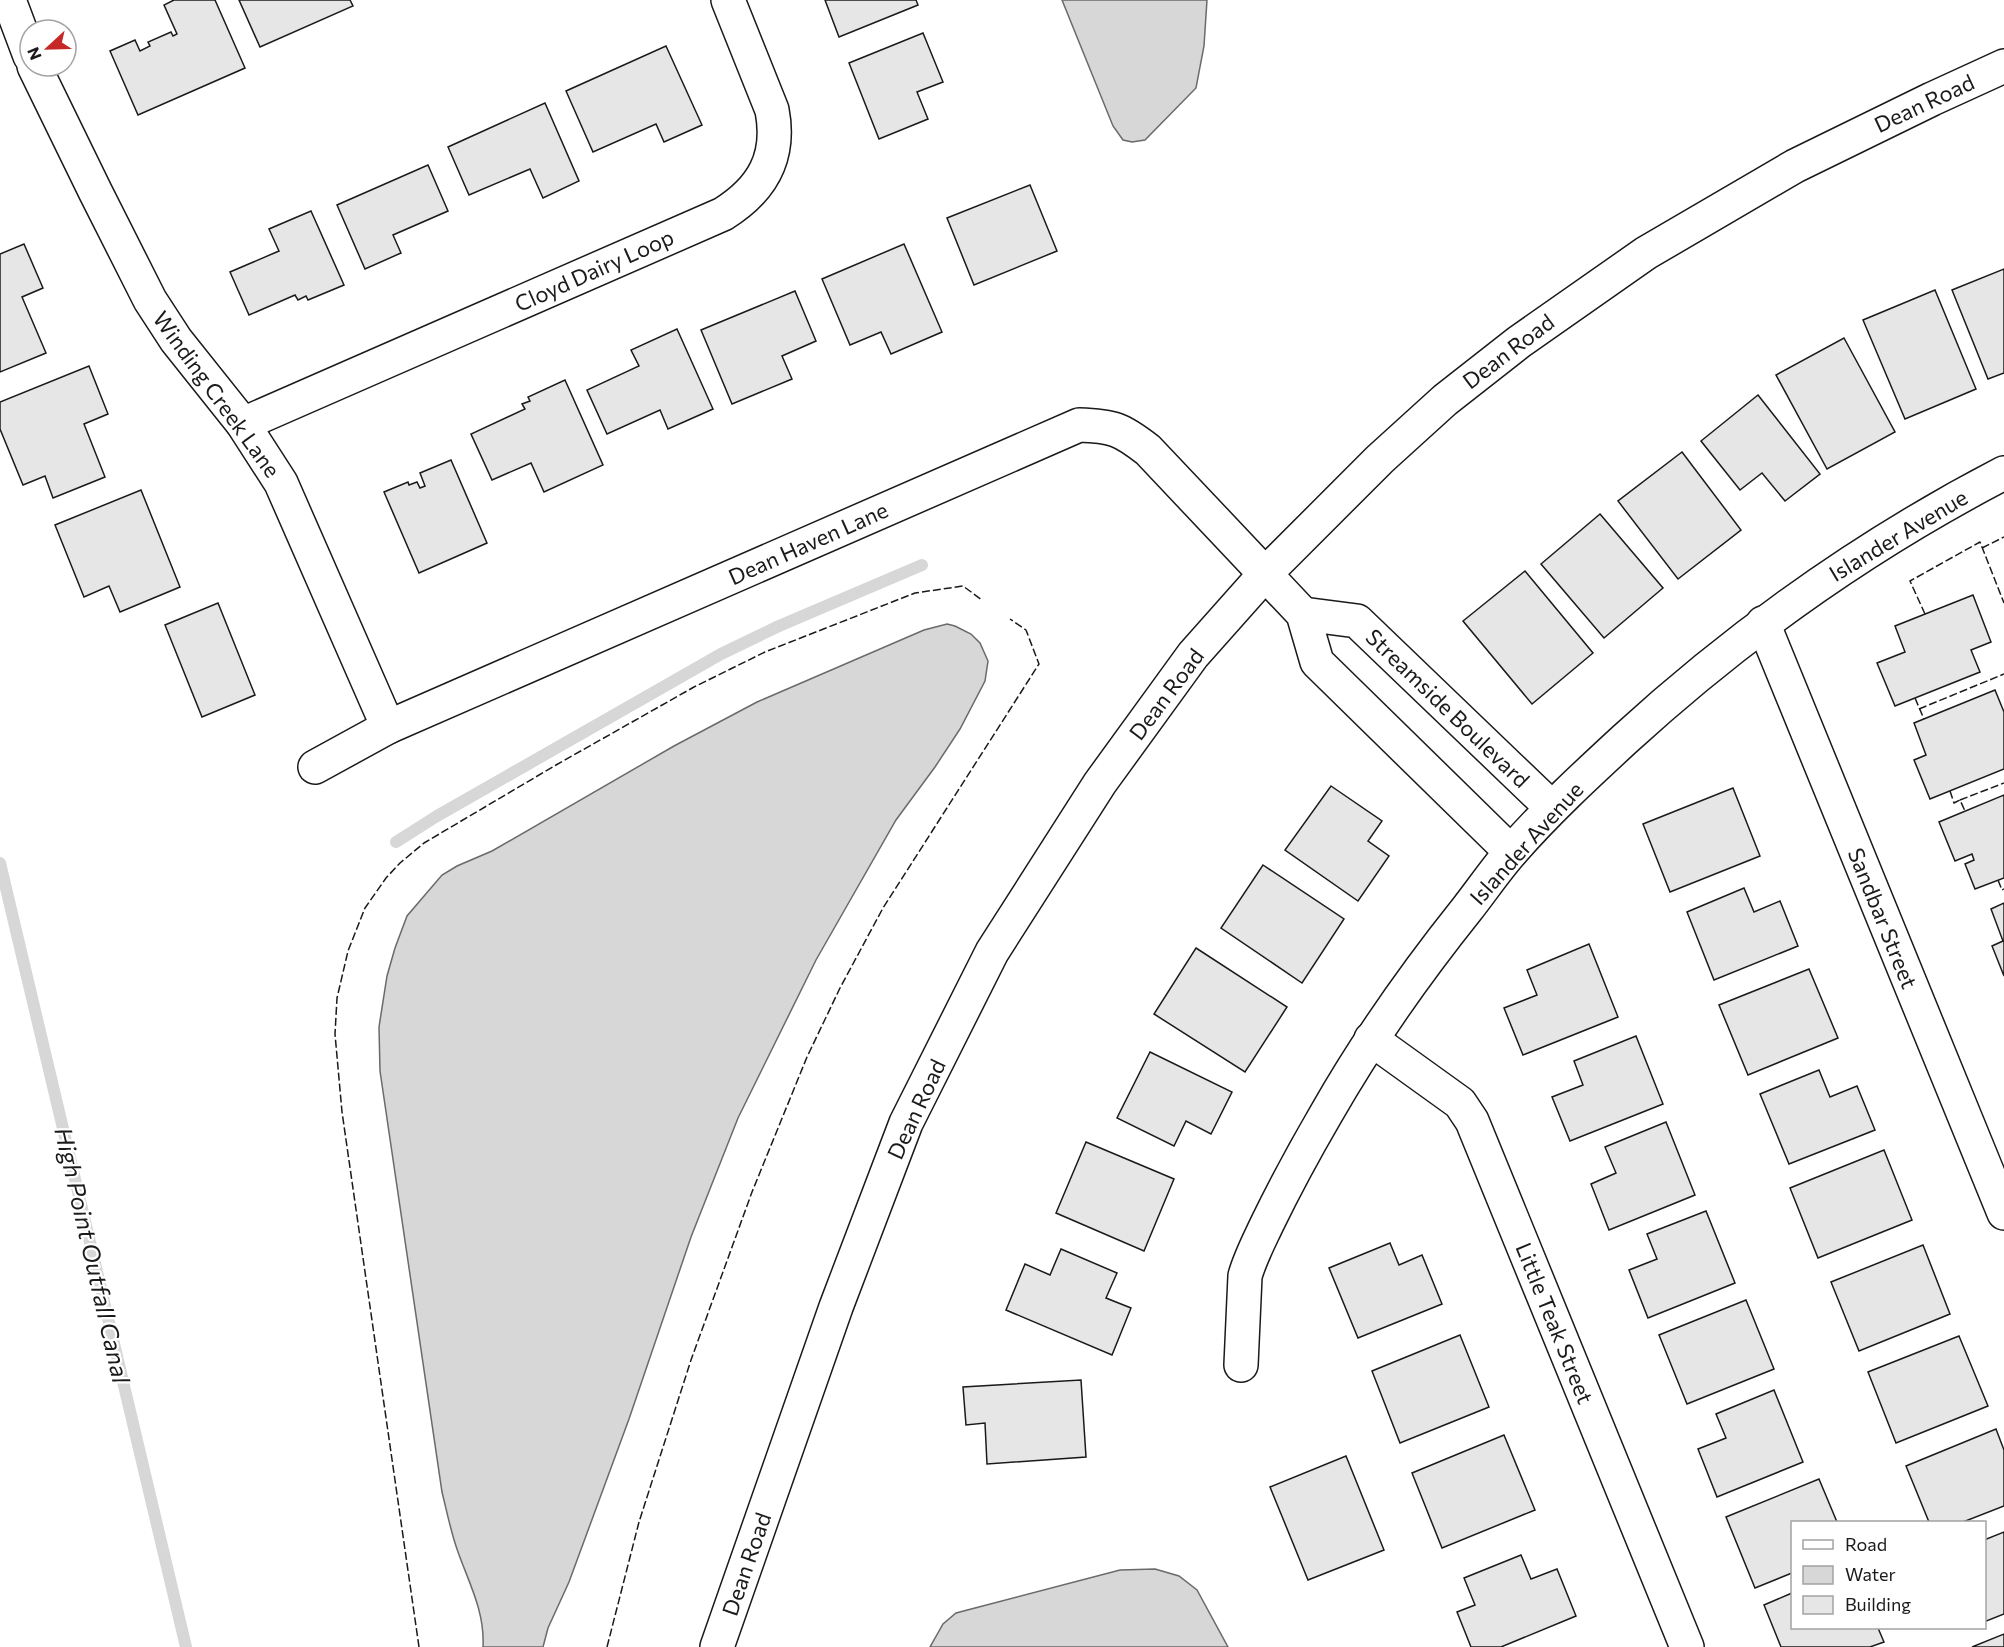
<svg xmlns="http://www.w3.org/2000/svg" width="2004" height="1647" font-family="Commissioner,sans-serif">
<style>
.water{fill:#d7d7d7;stroke:#6a6a6a;stroke-width:1.5}
.lines{fill:none;stroke-linecap:round;stroke-linejoin:round}
.stream{stroke:#d7d7d7;stroke-width:12}
.building{fill:#e6e6e6;stroke:#1a1a1a;stroke-width:1.5}
.minor-casing{stroke:#1a1a1a;stroke-width:36}
.minor{stroke:#fff;stroke-width:33}
.fence{stroke:#1a1a1a;stroke-width:1.5;stroke-dasharray:8 3;stroke-linecap:butt}
.labels{text-anchor:middle;dominant-baseline:central;stroke-width:4.5;stroke-linejoin:round;paint-order:stroke}
.street-label{font-size:22px;fill:#1a1a1a;stroke:#fff}
.water-label{font-size:24px;font-style:italic;fill:#1a1a1a;stroke:#fff}
</style>
<rect width="100%" height="100%" fill="#fff"/>
<!-- water -->
<g class="water">
<polygon points="1062,0 1207,0 1204,46 1196,88 1145,140 1132,142 1123,140 1113,126"/>
<path d="M947,624L955,626L971,634L980,643L988,661L985,681L960,729L935,767L896,820L816,960L738,1118L691,1237L629,1419L569,1582L548,1628L543,1647H483C485,1612 469,1583 458,1552C451,1533 447,1512 442,1492L380,1071L379,1027L387,976L395,948L407,916L442,875L457,866L492,851L674,746L757,702L924,630Z"/>
<polygon points="1155,1569 1179,1576 1197,1590 1228,1647 930,1647 943,1624 956,1613 1120,1570"/>
</g>
<g class="lines">
<!-- stream -->
<g class="stream">
<polyline points="396,842 437,816 721,654 779,626 922,565"/>
<polyline points="0,863 186,1647"/>
</g>
</g>
<!-- building -->
<g class="building">
<polygon points="174,0 215,0 245,68 138,115 110,51 135,40 140,51 150,46 148,42 171,32 173,36 177,34 164,5"/>
<polygon points="239,0 350,0 353,6 260,47"/>
<polygon points="825,0 916,0 918,5 839,37"/>
<polygon points="923,33 943,82 917,92 928,119 879,139 849,63"/>
<polygon points="666,46 702,125 664,142 656,124 593,152 566,91"/>
<polygon points="545,103 579,181 543,198 530,169 469,195 448,147"/>
<polygon points="428,165 448,211 393,235 401,253 365,269 337,205"/>
<polygon points="1030,185 1057,251 974,285 947,218"/>
<polygon points="311,211 344,285 308,300 306,296 298,300 295,295 249,315 230,272 279,251 269,229"/>
<polygon points="24,244 43,288 22,297 46,353 0,372 0,254"/>
<polygon points="904,244 942,332 891,354 881,332 850,345 822,279"/>
<polygon points="2004,269 2004,373 1988,379 1952,290"/>
<polygon points="1935,290 1976,389 1905,419 1863,320"/>
<polygon points="795,291 816,341 782,356 792,379 732,404 701,330"/>
<polygon points="677,329 713,409 668,429 660,410 607,434 587,390 639,366 631,350"/>
<polygon points="1844,338 1895,432 1827,469 1776,375"/>
<polygon points="89,366 108,414 84,424 105,477 53,498 45,476 23,485 0,429 0,402"/>
<polygon points="565,380 603,465 544,492 531,463 492,480 471,434 525,409 522,404 530,401 528,397"/>
<polygon points="1758,395 1820,474 1785,501 1762,473 1740,490 1701,441"/>
<polygon points="1682,452 1741,530 1678,579 1618,501"/>
<polygon points="451,460 487,543 419,573 384,492 408,482 409,485 417,482 420,488 425,486 420,473"/>
<polygon points="141,490 180,587 120,612 109,586 84,597 55,525"/>
<polygon points="1600,514 1663,588 1604,638 1541,564"/>
<polygon points="1525,571 1593,653 1532,704 1463,621"/>
<polygon points="1973,595 1991,642 1971,650 1980,672 1895,706 1877,663 1905,652 1895,626"/>
<polygon points="218,603 255,695 202,717 165,625"/>
<polygon points="1995,690 2004,712 2004,769 1930,799 1914,760 1926,755 1914,723"/>
<polygon points="1331,786 1382,821 1368,841 1389,856 1358,901 1285,850"/>
<polygon points="1733,788 1760,856 1670,892 1643,824"/>
<polygon points="2004,795 2004,878 1975,889 1965,864 1974,860 1972,854 1955,861 1939,822"/>
<polygon points="1263,865 1344,919 1302,983 1221,928"/>
<polygon points="1744,888 1754,912 1780,901 1798,946 1714,980 1687,912"/>
<polygon points="2004,903 2004,976 1992,946 2003,941 1991,909"/>
<polygon points="1589,944 1618,1017 1523,1055 1504,1008 1537,995 1527,970"/>
<polygon points="1196,948 1287,1007 1245,1072 1154,1014"/>
<polygon points="1809,969 1838,1038 1748,1075 1719,1005"/>
<polygon points="1636,1036 1663,1104 1570,1141 1552,1097 1583,1085 1574,1061"/>
<polygon points="1150,1052 1232,1092 1211,1134 1186,1121 1174,1146 1117,1118"/>
<polygon points="1819,1070 1830,1097 1857,1086 1875,1130 1789,1164 1760,1094"/>
<polygon points="1666,1122 1695,1195 1609,1230 1591,1184 1616,1173 1605,1147"/>
<polygon points="1086,1142 1174,1179 1144,1251 1056,1213"/>
<polygon points="1884,1150 1912,1220 1818,1258 1790,1188"/>
<polygon points="1706,1211 1735,1283 1648,1318 1629,1270 1657,1259 1647,1234"/>
<polygon points="1390,1243 1399,1265 1422,1255 1442,1304 1358,1338 1329,1268"/>
<polygon points="1923,1245 1950,1314 1859,1351 1831,1282"/>
<polygon points="1061,1249 1117,1273 1106,1298 1131,1308 1112,1355 1006,1310 1025,1264 1050,1275"/>
<polygon points="1746,1300 1774,1369 1687,1404 1659,1335"/>
<polygon points="1460,1335 1489,1407 1400,1443 1372,1371"/>
<polygon points="1959,1336 1988,1406 1896,1443 1868,1372"/>
<polygon points="1081,1380 1086,1457 987,1464 985,1423 966,1425 963,1387"/>
<polygon points="1774,1390 1803,1462 1717,1497 1698,1449 1726,1438 1716,1414"/>
<polygon points="1996,1429 2004,1450 2004,1506 1963,1522 1929,1522 1906,1466"/>
<polygon points="1504,1435 1535,1510 1442,1548 1412,1473"/>
<polygon points="1346,1456 1384,1550 1308,1580 1270,1487"/>
<polygon points="1819,1479 1837,1522 1792,1522 1792,1573 1755,1588 1726,1517"/>
<polygon points="2004,1532 2004,1614 1984,1622 1984,1540"/>
<polygon points="1521,1555 1531,1579 1557,1569 1576,1616 1501,1647 1471,1647 1457,1612 1475,1605 1464,1578"/>
<polygon points="1792,1593 1792,1628 1878,1628 1884,1642 1870,1647 1781,1647 1764,1605"/>
<polygon points="2004,1634 2004,1647 1972,1647"/>
</g>
<g class="lines">
<!-- minor casing -->
<g class="minor-casing">
<g id="minor">
<polyline points="9,0 30,56"/>
<polyline points="34,66 95,191 150,300 176,340 243,424 281,483 388,727"/>
<path d="M243,424L723,214C763,189 781,157 772,110L728,0"/>
<polyline points="1303,614 1357,621 1552,808"/>
<polyline points="1763,623 2004,1213"/>
<path d="M315,767L388,727L1079,425C1113,426 1121,429 1148,450L1303,614L1317,662L1511,852"/>
<polyline points="1371,1039 1460,1103 1472,1121 1687,1647"/>
<path d="M1241,1365L1245,1276C1250,1258 1259,1241 1267,1224C1285,1187 1305,1150 1326,1114C1367,1042 1415,974 1467,909C1482,890 1496,869 1512,851C1547,811 1586,775 1625,739C1740,634 1865,545 2004,473"/>
<polyline points="717,1647 836,1307 906,1123 992,952 1100,783 1193,655 1265,574 1380,459 1445,400 1519,342 1646,253 1795,166 1932,99 2004,66"/>
</g>
</g>
<!-- minor -->
<use href="#minor" class="minor"/>
<!-- fence -->
<g class="fence">
<polyline points="1982,548 2004,537"/>
<polyline points="1925,614 1910,581 1980,542 2004,603"/>
<polyline points="1915,698 1924,719"/>
<polyline points="1919,709 2004,674"/>
<polyline points="1950,791 1954,803 1960,800 1965,811"/>
<polyline points="1960,800 2004,783"/>
<polyline points="1998,880 2002,890 2004,889"/>
<polyline points="419,1647 342,1112 335,1034 337,998 348,951 365,908 386,878 400,863 424,843 556,765 694,687 765,652 915,593 963,586 982,600"/>
<polyline points="607,1647 639,1522 691,1360 752,1192 807,1057 840,988 883,908 1039,664 1026,630 1010,619"/>
</g>
</g>
<g class="labels">
<!-- street labels -->
<g class="street-label">
<text transform="translate(1924 103) rotate(-25)">Dean Road</text>
<text transform="translate(594 270) rotate(-24)">Cloyd Dairy Loop</text>
<text transform="translate(1508 351) rotate(-37)">Dean Road</text>
<text transform="translate(217 394) rotate(54)">Winding Creek Lane</text>
<text transform="translate(1898 535) rotate(-31)">Islander Avenue</text>
<text transform="translate(808 543) rotate(-24)">Dean Haven Lane</text>
<text transform="translate(1166 694) rotate(-53)">Dean Road</text>
<text transform="translate(1448 708) rotate(44)">Streamside Boulevard</text>
<text transform="translate(1526 843) rotate(-48)">Islander Avenue</text>
<text transform="translate(1883 918) rotate(68)">Sandbar Street</text>
<text transform="translate(916 1109) rotate(-65)">Dean Road</text>
<text transform="translate(1555 1323) rotate(68)">Little Teak Street</text>
<text transform="translate(746 1564) rotate(-71)">Dean Road</text>
</g>
<!-- water labels -->
<g class="water-label">
<text transform="translate(93 1255) rotate(77)">High Point Outfall Canal</text>
</g>
</g>
<!-- legend -->
<rect x="1791" y="1521" width="195" height="108" fill="#ffffff" stroke="#a3a3a3" stroke-width="1.5"/>
<rect x="1803" y="1540" width="30" height="9" fill="#ffffff" stroke="#a3a3a3" stroke-width="1.5"/>
<text x="1845" y="1551" font-size="18" fill="#1a1a1a">Road</text>
<rect x="1803" y="1566" width="30" height="18" fill="#d7d7d7" stroke="#a3a3a3" stroke-width="1.5"/>
<text x="1845" y="1581" font-size="18" fill="#1a1a1a">Water</text>
<rect x="1803" y="1596" width="30" height="18" fill="#e6e6e6" stroke="#a3a3a3" stroke-width="1.5"/>
<text x="1845" y="1611" font-size="18" fill="#1a1a1a">Building</text>
<!-- north arrow -->
<g transform="translate(48 48) rotate(248)"><circle r="28" fill="#ffffff" stroke="#a3a3a3" stroke-width="1.5"/>
<path d="M0-4.5L10 22L0 15L-10 22Z" fill="#c62828"/>
<text y="-9" font-size="16" font-weight="bold" text-anchor="middle" fill="#1a1a1a">N</text>
</g>
</svg>
